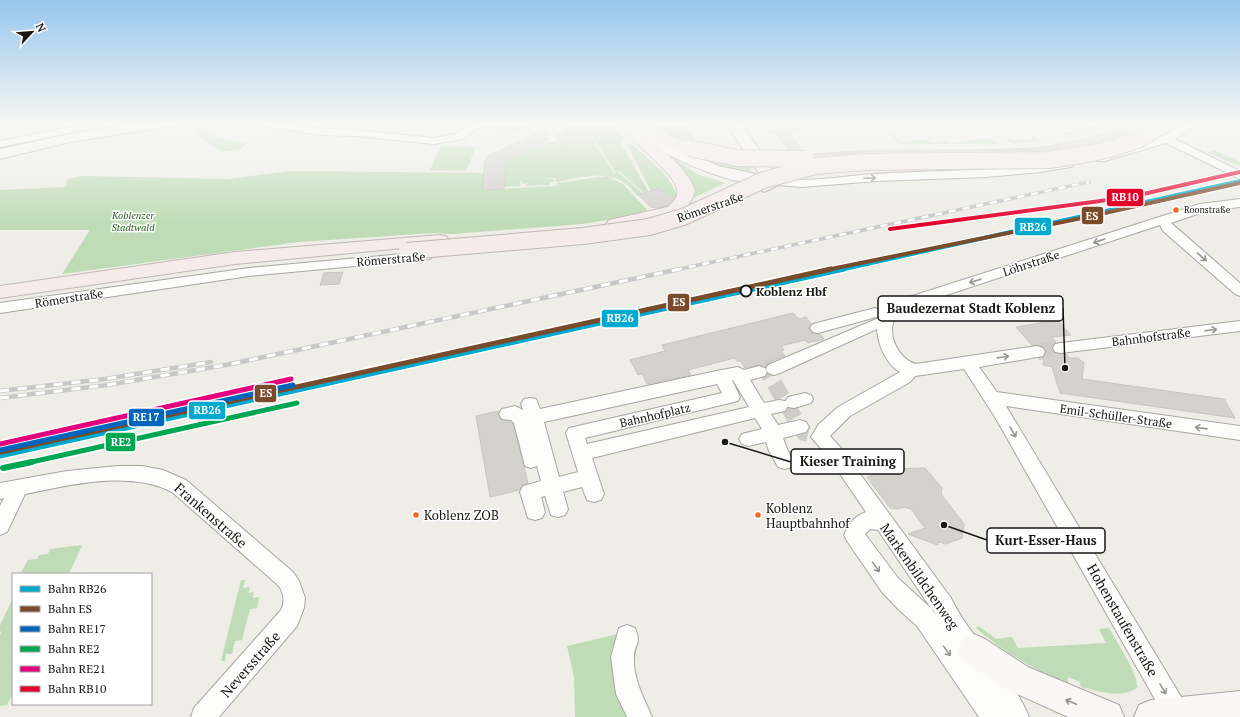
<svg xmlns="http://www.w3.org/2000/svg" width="1240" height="717" font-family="'PT Serif',serif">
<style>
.green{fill:#bfdcb6}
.building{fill:#d4d2cd;stroke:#c7c5c0}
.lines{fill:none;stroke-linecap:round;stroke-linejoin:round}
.street-tunnel{stroke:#cecdc6;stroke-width:16;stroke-dasharray:16 8;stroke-linecap:butt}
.street-casing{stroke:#a8a6a1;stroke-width:2}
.secondary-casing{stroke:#a8a6a1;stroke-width:2}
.highway-casing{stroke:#c2b9b5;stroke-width:2}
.street{fill:#fcfcfb;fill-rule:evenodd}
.secondary{fill:#faf7f6;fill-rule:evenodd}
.highway{fill:#f5ecea;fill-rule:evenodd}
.rail-far1-casing{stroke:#c8c8c6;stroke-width:3.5}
.rail-casing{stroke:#c8c8c6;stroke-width:4.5}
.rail-far1{stroke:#fff;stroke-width:2.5;stroke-dasharray:7;stroke-linecap:butt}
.rail{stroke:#fff;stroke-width:3;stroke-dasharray:9;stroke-linecap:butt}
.highway-bridge-casing{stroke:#c2b9b5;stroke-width:18;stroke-linecap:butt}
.highway-bridge{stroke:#f5ecea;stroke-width:16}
.rail-1-far1-casing{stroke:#fff;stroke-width:6}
.rail-1-casing{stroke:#fff;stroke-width:8}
.rail-2-far1-casing{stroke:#fff;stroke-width:6}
.rail-2-casing{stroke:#fff;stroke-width:8}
.rail-3-casing{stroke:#fff;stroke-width:8}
.rail-4-far1-casing{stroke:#fff;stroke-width:8}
.rail-4-casing{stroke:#fff;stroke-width:10}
.rail-5-casing{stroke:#fff;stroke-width:8}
.rail-6-casing{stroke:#fff;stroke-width:6}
.rail-1-far1{stroke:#00a9ce;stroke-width:4}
.rail-1{stroke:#00a9ce;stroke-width:5}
.rail-2-far1{stroke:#7a4b2a;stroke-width:4}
.rail-2{stroke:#7a4b2a;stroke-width:5}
.rail-3{stroke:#0065bd;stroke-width:5}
.rail-4-far1{stroke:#00a651;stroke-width:5}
.rail-4{stroke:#00a651;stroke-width:6}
.rail-5{stroke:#e5007d;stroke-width:5}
.rail-6{stroke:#e4002b;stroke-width:4}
.oneway{stroke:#969593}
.oneway2{stroke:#959290}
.bus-dot{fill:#f26522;stroke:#fff;stroke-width:1.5}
.stop-dot{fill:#fff;stroke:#191714;stroke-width:2}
.labels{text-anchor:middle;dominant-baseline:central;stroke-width:3;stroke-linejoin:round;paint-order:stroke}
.far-bus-label{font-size:9px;fill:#191714;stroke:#fff;text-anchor:start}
.far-park-label{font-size:10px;font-style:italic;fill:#255d1a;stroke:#fff}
.street-label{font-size:12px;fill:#191714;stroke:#fff}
.stop-label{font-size:12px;font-weight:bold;fill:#191714;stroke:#fff;text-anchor:start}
.near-bus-label{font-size:13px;fill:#191714;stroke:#fff;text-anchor:start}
.near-street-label{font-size:14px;fill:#191714;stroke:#fff}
.leader{fill:none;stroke:#191714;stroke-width:1.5}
.callout-dot{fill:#191714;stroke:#fff;stroke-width:1.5}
.callout{fill:#fff;stroke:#191714;stroke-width:1.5}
.callout-label{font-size:13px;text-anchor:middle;font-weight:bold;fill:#191714}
.line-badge{stroke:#fff;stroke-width:1.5}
.badge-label{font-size:11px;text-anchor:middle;font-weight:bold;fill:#fff}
</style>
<rect width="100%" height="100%" fill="#eeede6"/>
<!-- green -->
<g class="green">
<polygon points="487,123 541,123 542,124 515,131 483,128"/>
<polygon points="557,123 608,123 625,138 620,141 648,191 644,193 619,171 615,172 596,142 598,140 591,132 564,134 564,127"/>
<polygon points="648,123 683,123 699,146 673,136"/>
<path d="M1063,123H1068L1081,131L1101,123H1111C1078,135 1046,141 1012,143L1006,139L1009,138L1014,141L1033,138L1030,134L1040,141L1068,136L1064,133L1077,132Z"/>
<polygon points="198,127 200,131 203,130 204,133 208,133 210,135 247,144 241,149 222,152 198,135 193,128"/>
<path d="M885,130L892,132L900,131L891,133L900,142L930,139L927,136H929L935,140H928L931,143L947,141L951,144C965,142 989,133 1000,144H899Z"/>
<path d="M661,140L746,161L752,170C731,178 682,150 661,140Z"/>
<path d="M558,141L559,145L594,142L614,173L618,172L642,193L637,196C615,165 587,177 556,182L555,178L542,179H553L554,182H550V185L527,186V183L522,184V180L534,179L521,180L520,186L504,187L506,160L539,144Z"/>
<path d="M627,144H631C650,160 671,175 679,200L656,189L651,191Z"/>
<polygon points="441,146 476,147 466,171 430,170"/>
<polygon points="657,147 697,174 725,183 693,198"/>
<polygon points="1214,150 1240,162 1240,166 1208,153"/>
<polygon points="289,171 484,173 482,190 556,186 557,183 607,176 623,184 650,213 582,224 452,234 433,233 299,242 62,274 90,230 0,230 0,190 66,187 67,179 82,176 229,179"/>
<polygon points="82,545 69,574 20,574 28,560 37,559 39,555 48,554 50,549"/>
<polygon points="241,580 245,580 243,588 250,587 248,593 254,592 253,598 259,597 257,608 250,609 242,640 235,641 232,654 226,654 225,661 221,661"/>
<polygon points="13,598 13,693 7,705 0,706 0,635 1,632 0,631 0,625"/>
<path d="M979,626L996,639L1012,637L1018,648L1106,643L1099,629L1109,628C1116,641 1139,675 1137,688C1121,699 1098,691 1081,687L1080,682L1068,677V683C1033,670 1004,652 976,628Z"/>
<polygon points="618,634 631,717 575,717 574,677 567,646"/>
</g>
<!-- building -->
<g class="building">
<polygon points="763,123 798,123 799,131 788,132 801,149 788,149 777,133 771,134"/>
<polygon points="1118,129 1127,133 1108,140 1048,150 864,152 814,156 813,154 872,150 972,150 1038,148 1092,138"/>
<polygon points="545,130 549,139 511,157 506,162 504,189 482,190 485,160 488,156"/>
<polygon points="591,132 599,141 558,145 556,135"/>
<polygon points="656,189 668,193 666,195 674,198 667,206 657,208 651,207 638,195"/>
<polygon points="343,272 339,284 320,285 324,273"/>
<polygon points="793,313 799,319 806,317 811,324 808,328 812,333 820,334 824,339 808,343 805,340 781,346 784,350 781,351 785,356 769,362 745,368 740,361 737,361 735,358 688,370 691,375 647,384 642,374 638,375 630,360 665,351 662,345"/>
<polygon points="1057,320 1071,335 1052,337 1056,342 1052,349 1055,353 1066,354 1070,358 1078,358 1084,363 1082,379 1224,399 1235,418 1060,393 1052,367 1043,365 1044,360 1042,358 1046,353 1044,347 1037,345 1032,345 1016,327"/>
<polygon points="499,411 498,415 501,420 510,421 513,424 528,483 523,485 519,490 490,497 476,416"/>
<polygon points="925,468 942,488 941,494 964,524 962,538 946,544 939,542 938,545 908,534 925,528 911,509 904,507 897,509 890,508 867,477 891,469"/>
</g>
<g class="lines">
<!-- street-tunnel -->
<g class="street-tunnel">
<polyline points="1037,352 1061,348"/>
<polyline points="762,363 800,427 804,433 808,434"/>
</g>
<!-- street casing -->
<g class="street-casing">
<g id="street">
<polygon points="257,123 285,123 321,129 357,130 434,138 456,134 472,123 485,123 463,139 434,144 357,136 321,135 262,126"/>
<polygon points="1128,123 1142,123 1166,135 1186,123 1199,123 1175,139 1240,171 1240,179 1166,143 1105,161 1097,161 1095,159 1097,157 1157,139"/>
<polygon points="70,127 75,130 74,132 0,147 0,141"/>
<path d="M1067,162L1073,165L1071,167L1040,172L986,177L877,181L802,187L778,185L764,192L758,188L767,183L770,178L774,177C806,184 841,176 874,174C938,170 1003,171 1067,162Z"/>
<path d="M1240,199V207L1206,211L1171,223L1240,283V296L1235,294L1163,231L1160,225L913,306C906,309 899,312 895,318C886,335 899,359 916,364L1037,346L1043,348L1045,352L1043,356L979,367L997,392L1240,426V440L1006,406L1186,705L1189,714L1188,717H1165L995,417L964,369L915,376L910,382L850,416L830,436L841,448L951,598C971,640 1011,672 1029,717H979L917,626L898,609L882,592L847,541L844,535C849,524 854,516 866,512L829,458L811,437L819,424L838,407L900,372C886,364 878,345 877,329L780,373L774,375L768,373L766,369L768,365L881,317L891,305L906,298L1200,204ZM870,529L878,530L937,617L933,610L898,578L865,534Z"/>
<polygon points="425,252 430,253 432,256 430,259 249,276 0,313 0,303 249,268"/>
<polygon points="875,308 880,310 882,313 880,316 818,333 813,332 810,328 813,324"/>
<polygon points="1240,321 1240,331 1061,353 1055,352 1053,348 1055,344 1061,343"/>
<path d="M759,366L765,368L767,372L765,376L750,380L764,403L779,400L785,401L788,406L785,411L771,414L778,425L800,420L806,422L809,427L806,432L783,438L787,449L794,462L792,467L785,469L778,467L769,451L766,442L748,446L742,444L739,439L742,434L762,429L755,418L592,458L604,494L601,500L594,502L587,500L582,487L563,492L568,509L565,515L558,517L551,515L545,496L541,497L545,512L542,518L535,520L528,518L520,492L523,486L541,481L537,466L531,468L525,466L514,423L511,420L502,419L499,414L502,409L515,406L523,410L521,404L524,399L530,398L536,399L540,409L721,370L738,367L744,370ZM732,380H733L749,407L587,444L585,438L738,401L740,397ZM717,384L722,393L569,428L566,433L578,472L559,477L544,422Z"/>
<polygon points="805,393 811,395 813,399 811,403 794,408 788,407 785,402 788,397"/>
<path d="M118,466H142L163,470L186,480L293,572L299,581L305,598L304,608L297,626L219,717H191L194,708L281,610C285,602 284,594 279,586L172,492C128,470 71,485 25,494L7,532L0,535V506L4,498L0,499V483L67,471Z"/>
<path d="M627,625L635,628C642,646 634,643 634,658C633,679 644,698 652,717H627L616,694L611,657L619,628Z"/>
</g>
</g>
<!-- secondary casing -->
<g class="secondary-casing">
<g id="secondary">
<polygon points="136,123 173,123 171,126 166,127 70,142 0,159 0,149 70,134"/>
<path d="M620,123H637L685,152L719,166L760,175L726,123H741L776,174L775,176L780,178L782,181L780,184C769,187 757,185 746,183C708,175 675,160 642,139C635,135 625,130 620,123Z"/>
<polygon points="974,634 985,639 1028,667 1119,705 1124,717 1068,717 1006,689 963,661 958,650 963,639"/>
<polygon points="1240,691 1240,717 1134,717 1139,705 1151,700"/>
</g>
</g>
<!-- highway casing -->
<g class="highway-casing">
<g id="highway">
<path d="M616,123H647L673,137L694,145L697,148L694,151C680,155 655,139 642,132C659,148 685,165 694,188C697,195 686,209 681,214C673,220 618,230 609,228L606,224L609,220L668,207C671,204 676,199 677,195C684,178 626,138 616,123Z"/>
<polygon points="440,235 446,236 449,240 446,244 235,264 0,298 0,286 235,252"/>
</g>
</g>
<!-- street -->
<use href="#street" class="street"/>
<!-- secondary -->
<use href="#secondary" class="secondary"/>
<!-- highway -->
<use href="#highway" class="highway"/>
<!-- rail-far1 casing -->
<g class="rail-far1-casing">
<polyline id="rail-far1" points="675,270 1089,182"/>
</g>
<!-- rail casing -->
<g class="rail-casing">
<g id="rail">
<polyline points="0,391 105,379 211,362"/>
<polyline points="0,398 107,385 226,365 680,269"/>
</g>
</g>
<!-- rail-far1 -->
<use href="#rail-far1" class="rail-far1"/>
<!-- rail -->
<use href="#rail" class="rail"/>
<!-- highway-bridge casing -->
<g class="highway-bridge-casing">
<g id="highway-bridge">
<polyline points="689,148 737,158 805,159"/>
<polyline points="407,251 583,236 649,227 683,217 764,180 815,166 864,162 1049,160 1082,155 1111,149 1138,140 1166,123"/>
</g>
</g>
<!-- highway-bridge -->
<use href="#highway-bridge" class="highway-bridge"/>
<!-- rail-1-far1 casing -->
<g class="rail-1-far1-casing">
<polyline id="rail-1-far1" points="840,270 1240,181"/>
</g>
<!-- rail-1 casing -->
<g class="rail-1-casing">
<polyline id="rail-1" points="0,456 844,269"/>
</g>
<!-- rail-2-far1 casing -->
<g class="rail-2-far1-casing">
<polyline id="rail-2-far1" points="826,270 1087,217 1240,183"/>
</g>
<!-- rail-2 casing -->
<g class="rail-2-casing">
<polyline id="rail-2" points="1,452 831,269"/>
</g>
<!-- rail-3 casing -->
<g class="rail-3-casing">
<polyline id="rail-3" points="0,450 293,385"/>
</g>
<!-- rail-4-far1 casing -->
<g class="rail-4-far1-casing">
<polyline id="rail-4-far1" points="27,463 297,403"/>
</g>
<!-- rail-4 casing -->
<g class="rail-4-casing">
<polyline id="rail-4" points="3,468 32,462"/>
</g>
<!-- rail-5 casing -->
<g class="rail-5-casing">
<polyline id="rail-5" points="0,444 291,379"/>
</g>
<!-- rail-6 casing -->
<g class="rail-6-casing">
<polyline id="rail-6" points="890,229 1130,197 1240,172"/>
</g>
<!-- rail-1-far1 -->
<use href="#rail-1-far1" class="rail-1-far1"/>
<!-- rail-1 -->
<use href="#rail-1" class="rail-1"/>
<!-- rail-2-far1 -->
<use href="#rail-2-far1" class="rail-2-far1"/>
<!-- rail-2 -->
<use href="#rail-2" class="rail-2"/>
<!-- rail-3 -->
<use href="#rail-3" class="rail-3"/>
<!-- rail-4-far1 -->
<use href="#rail-4-far1" class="rail-4-far1"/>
<!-- rail-4 -->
<use href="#rail-4" class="rail-4"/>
<!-- rail-5 -->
<use href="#rail-5" class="rail-5"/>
<!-- rail-6 -->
<use href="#rail-6" class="rail-6"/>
</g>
<!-- one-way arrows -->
<defs><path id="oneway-shaft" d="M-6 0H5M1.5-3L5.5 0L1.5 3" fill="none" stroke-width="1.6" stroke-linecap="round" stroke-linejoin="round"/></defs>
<g class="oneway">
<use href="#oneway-shaft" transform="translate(870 178) rotate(-1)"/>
<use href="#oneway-shaft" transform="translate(1099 241) rotate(161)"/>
<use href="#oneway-shaft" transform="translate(1202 257) rotate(41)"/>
<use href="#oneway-shaft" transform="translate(975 281) rotate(163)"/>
<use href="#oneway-shaft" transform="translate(1211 330) rotate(-7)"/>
<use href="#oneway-shaft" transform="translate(1003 357) rotate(-9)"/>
<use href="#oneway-shaft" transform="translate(1201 428) rotate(-172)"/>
<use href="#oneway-shaft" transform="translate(1013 432) rotate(60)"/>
<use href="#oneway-shaft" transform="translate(876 567) rotate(55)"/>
<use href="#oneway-shaft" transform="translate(947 651) rotate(55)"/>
<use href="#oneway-shaft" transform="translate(1163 689) rotate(60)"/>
</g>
<use class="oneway2" href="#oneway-shaft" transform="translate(1071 702) rotate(-157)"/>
<!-- sky -->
<linearGradient id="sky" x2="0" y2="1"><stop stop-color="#97c6ed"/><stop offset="0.55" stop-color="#f7f7f4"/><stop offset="1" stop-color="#f7f7f4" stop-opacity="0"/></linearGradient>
<rect width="1240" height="224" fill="url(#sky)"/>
<!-- markers -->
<g class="bus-dot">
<circle cx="1176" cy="210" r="3.5"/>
<circle cx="416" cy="515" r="3.5"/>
<circle cx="758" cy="515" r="3.5"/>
</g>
<circle class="stop-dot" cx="746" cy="291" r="5.5"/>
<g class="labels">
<!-- far-bus labels -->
<g class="far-bus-label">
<text x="1184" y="210">Roonstraße</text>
</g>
<!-- far-park labels -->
<g class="far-park-label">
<text x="133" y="215">Koblenzer<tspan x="133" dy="12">Stadtwald</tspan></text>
</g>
<!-- street labels -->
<g class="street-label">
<text transform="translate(710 207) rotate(-19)">Römerstraße</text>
<text transform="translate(391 259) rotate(-5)">Römerstraße</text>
<text transform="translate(1031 263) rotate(-18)">Löhrstraße</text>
<text transform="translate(69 298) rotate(-9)">Römerstraße</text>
<text transform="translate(1151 337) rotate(-7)">Bahnhofstraße</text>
<text transform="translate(655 415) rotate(-13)">Bahnhofplatz</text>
<text transform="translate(1116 416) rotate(8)">Emil-Schüller-Straße</text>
</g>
<!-- stop labels -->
<g class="stop-label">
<text x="756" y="291">Koblenz Hbf</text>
</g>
<!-- near-bus labels -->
<g class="near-bus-label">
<text x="766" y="508">Koblenz<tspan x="766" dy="15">Hauptbahnhof</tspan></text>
<text x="424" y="515">Koblenz ZOB</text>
</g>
<!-- near-street labels -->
<g class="near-street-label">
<text transform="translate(211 515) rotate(41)">Frankenstraße</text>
<text transform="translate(920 576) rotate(55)">Markenbildchenweg</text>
<text transform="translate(1123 620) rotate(60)">Hohenstaufenstraße</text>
<text transform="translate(250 664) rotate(-49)">Neversstraße</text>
</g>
</g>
<!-- callouts -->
<path class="leader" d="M1065 368L1063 308M725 442L791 462M944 525L987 540"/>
<g class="callout-dot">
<circle cx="1065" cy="368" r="4"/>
<circle cx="725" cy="442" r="4"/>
<circle cx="944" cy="525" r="4"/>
</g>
<g class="callout">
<rect x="878" y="296" width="185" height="25" rx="4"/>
<rect x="791" y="449" width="113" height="25" rx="4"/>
<rect x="987" y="528" width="118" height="25" rx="4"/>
</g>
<g class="callout-label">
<text x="971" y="313">Baudezernat Stadt Koblenz</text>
<text x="848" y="466">Kieser Training</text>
<text x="1046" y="545">Kurt-Esser-Haus</text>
</g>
<g class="line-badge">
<rect x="1106" y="188" width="38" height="19" rx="4" fill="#e4002b"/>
<rect x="1081" y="206" width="23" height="19" rx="4" fill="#7a4b2a"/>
<rect x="1014" y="217" width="38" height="19" rx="4" fill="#00a9ce"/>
<rect x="667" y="293" width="23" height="19" rx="4" fill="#7a4b2a"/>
<rect x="601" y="309" width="38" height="19" rx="4" fill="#00a9ce"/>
<rect x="254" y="384" width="23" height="19" rx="4" fill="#7a4b2a"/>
<rect x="188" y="401" width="38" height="19" rx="4" fill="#00a9ce"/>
<rect x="128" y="408" width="37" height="19" rx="4" fill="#0065bd"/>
<rect x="105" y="432" width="31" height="20" rx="4" fill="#00a651"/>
</g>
<g class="badge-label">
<text x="1125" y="201">RB10</text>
<text x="1092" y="220">ES</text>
<text x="1033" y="231">RB26</text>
<text x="679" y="306">ES</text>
<text x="620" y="322">RB26</text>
<text x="266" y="397">ES</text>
<text x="207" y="414">RB26</text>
<text x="146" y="421">RE17</text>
<text x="121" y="446">RE2</text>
</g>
<!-- legend -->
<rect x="12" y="573" width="140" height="132" fill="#ffffff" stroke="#a3a2a1"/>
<rect x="20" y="586" width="20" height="6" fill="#00a9ce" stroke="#a3a2a1"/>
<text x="48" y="593" font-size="12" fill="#191714">Bahn RB26</text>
<rect x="20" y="606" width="20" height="6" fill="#7a4b2a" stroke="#a3a2a1"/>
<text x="48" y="613" font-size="12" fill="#191714">Bahn ES</text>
<rect x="20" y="626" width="20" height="6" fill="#0065bd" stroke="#a3a2a1"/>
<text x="48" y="633" font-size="12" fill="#191714">Bahn RE17</text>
<rect x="20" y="646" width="20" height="6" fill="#00a651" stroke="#a3a2a1"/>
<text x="48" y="653" font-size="12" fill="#191714">Bahn RE2</text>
<rect x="20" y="666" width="20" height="6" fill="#e5007d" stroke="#a3a2a1"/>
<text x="48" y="673" font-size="12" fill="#191714">Bahn RE21</text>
<rect x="20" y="686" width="20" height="6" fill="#e4002b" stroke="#a3a2a1"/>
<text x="48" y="693" font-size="12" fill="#191714">Bahn RB10</text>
<!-- north arrow -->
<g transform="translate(32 32) rotate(64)" stroke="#ffffff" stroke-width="3" paint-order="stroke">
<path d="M0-3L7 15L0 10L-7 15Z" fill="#191714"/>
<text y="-6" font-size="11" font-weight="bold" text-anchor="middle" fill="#191714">N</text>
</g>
</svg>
